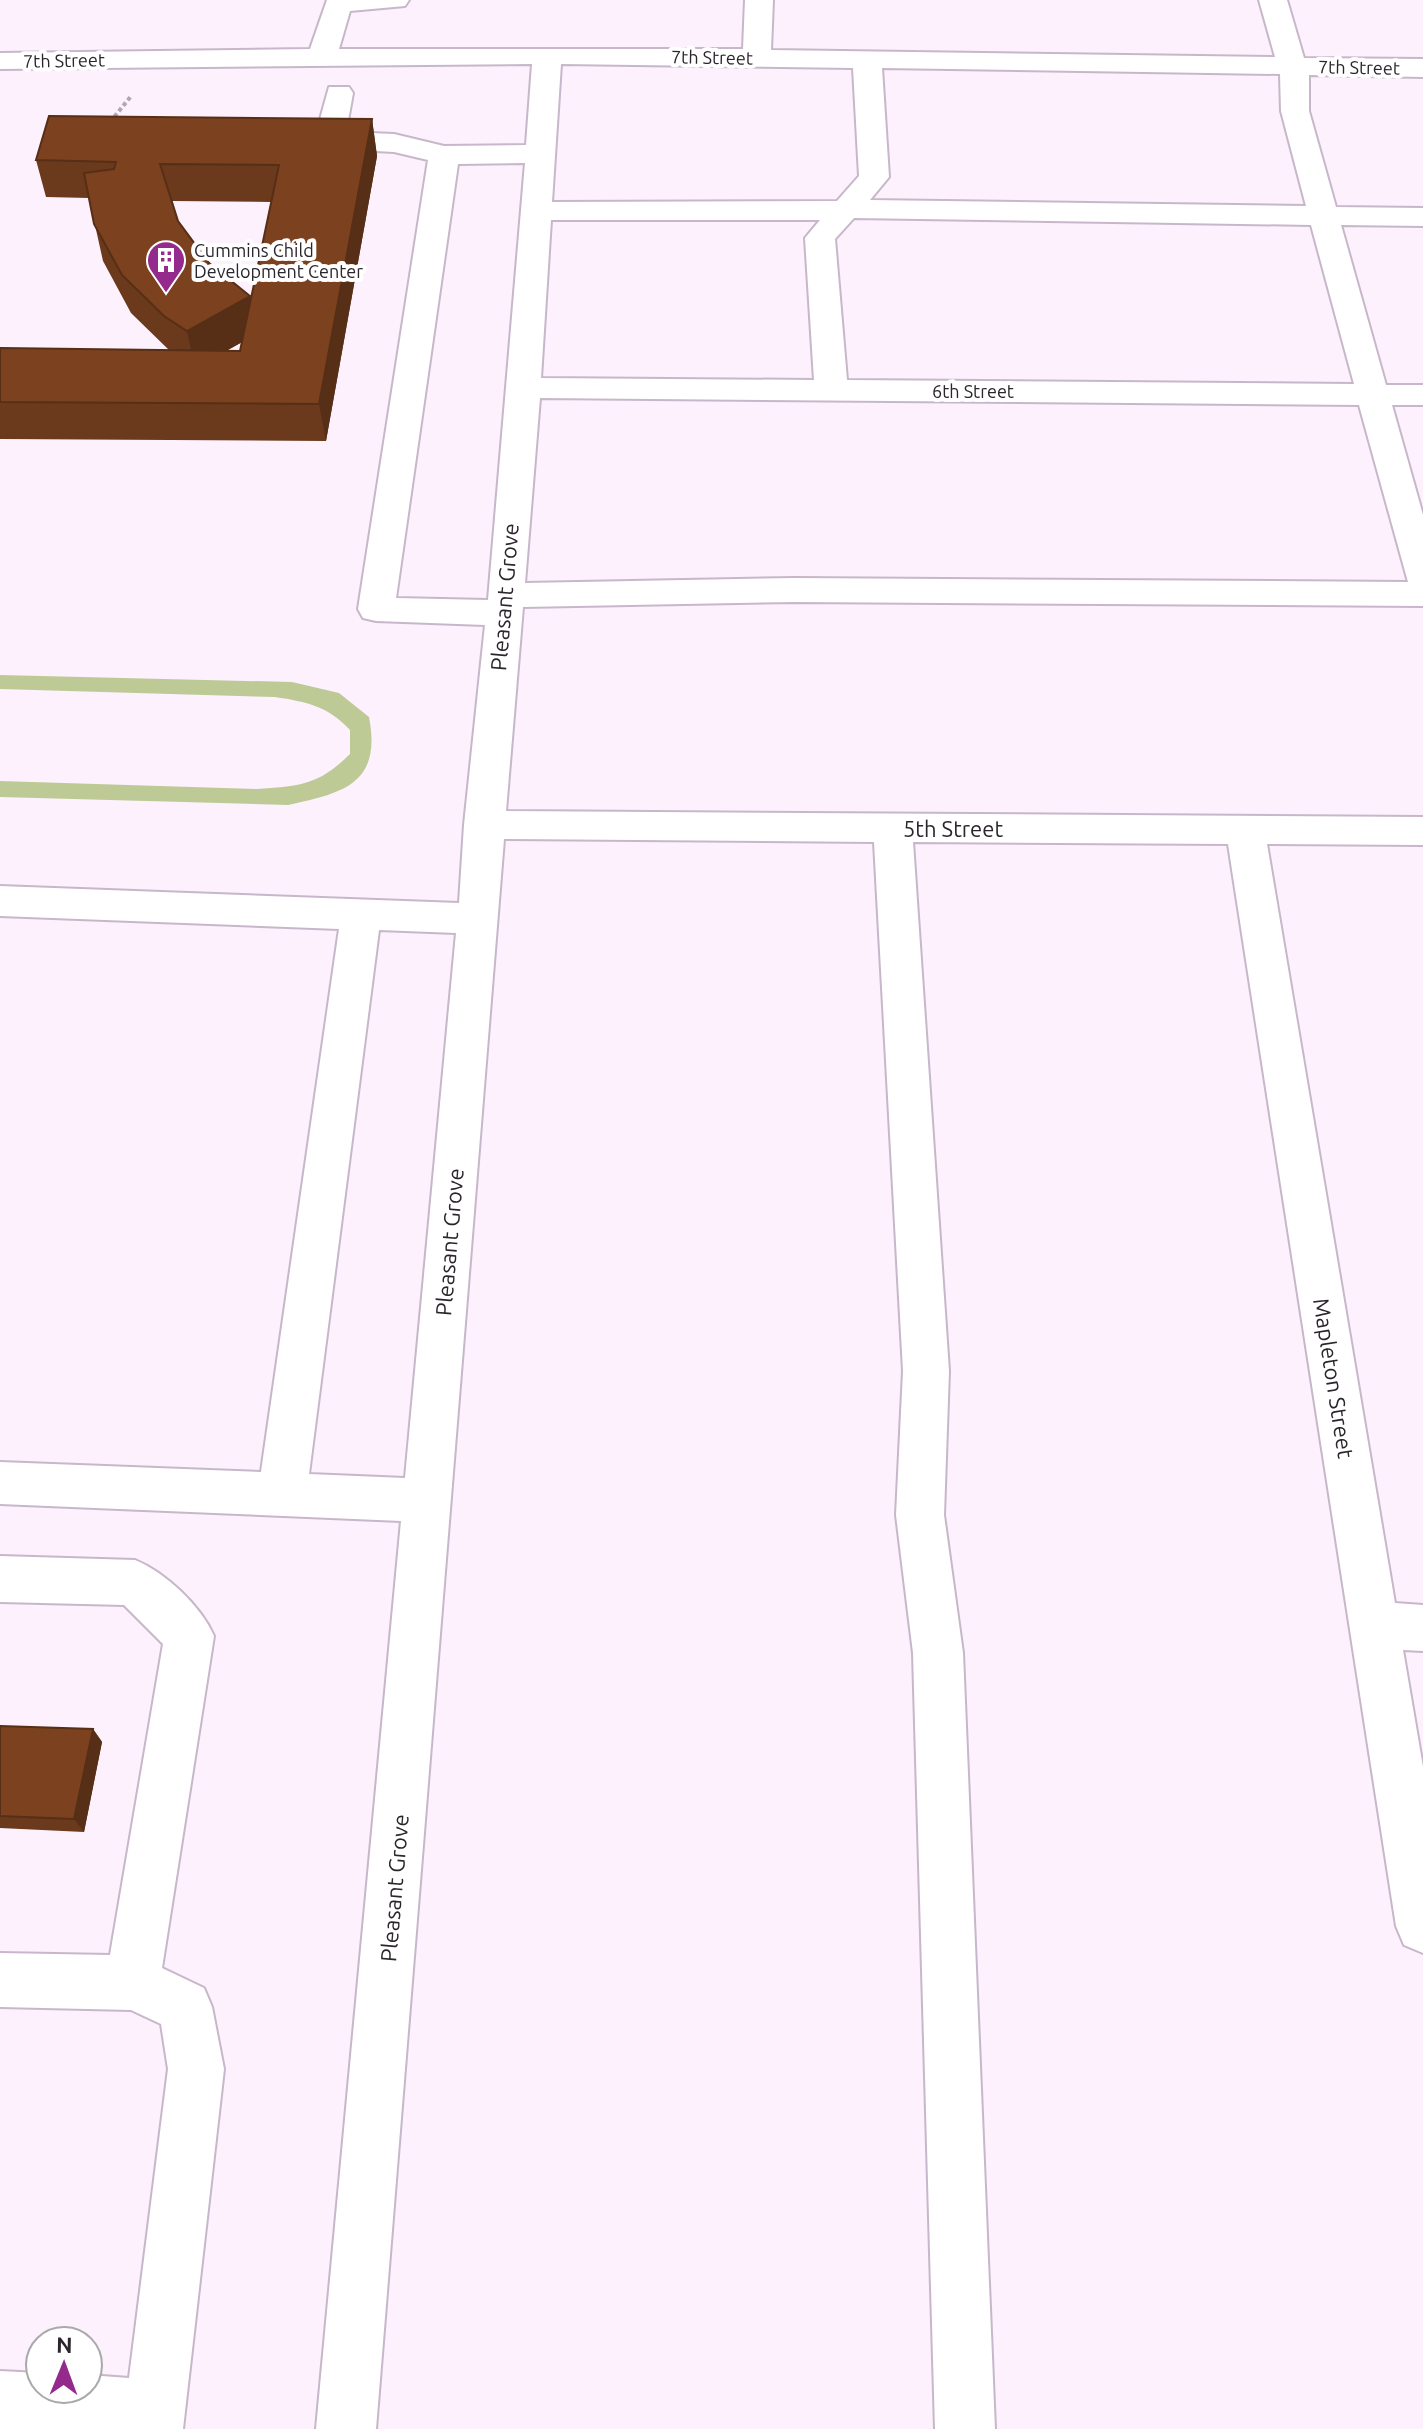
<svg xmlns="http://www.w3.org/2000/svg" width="1423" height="2429" font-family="Ubuntu,sans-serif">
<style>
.green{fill:#bdca95}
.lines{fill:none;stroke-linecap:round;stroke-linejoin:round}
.minor-casing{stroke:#c8b7ca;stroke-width:4}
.path{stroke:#b0a7b1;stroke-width:4;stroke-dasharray:4 3;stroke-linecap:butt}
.minor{fill:#fff;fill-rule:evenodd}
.wall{fill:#6b391b;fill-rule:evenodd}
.shaded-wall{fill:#572e16}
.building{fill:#7c421f;stroke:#572e16;stroke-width:2}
.labels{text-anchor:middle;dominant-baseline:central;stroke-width:8;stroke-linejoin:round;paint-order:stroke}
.far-street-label{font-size:18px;fill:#2b252c;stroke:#fff}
.far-poi-label{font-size:18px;fill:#2b252c;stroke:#fff;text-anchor:start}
.street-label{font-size:22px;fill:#2b252c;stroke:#fff}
</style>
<rect width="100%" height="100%" fill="#fcf1fd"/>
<!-- green -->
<path class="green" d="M0,675L292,682L339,693L369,717C382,784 343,793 288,805L0,797V781L257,789C300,786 319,785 350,754V730C328,706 307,702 275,697L0,689Z"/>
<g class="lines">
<!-- minor casing -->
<g class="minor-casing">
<g id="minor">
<path d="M327,0H409L405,6L350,11L339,49H743L745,0H773L771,50L1275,57L1259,0H1287L1304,58L1423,59V77L1309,75V111L1336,207L1423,208V226L1341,225L1386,385H1423V405H1392L1423,515V606L795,602L523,607L506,811L1423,817V845L1267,844L1395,1603L1423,1605V1651L1403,1650L1423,1767V1953L1404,1945L1396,1926L1228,844L913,842L949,1371L944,1515L963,1653L995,2429H935L913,1653L896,1515L903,1371L874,842L504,839L376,2429H316L401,1521L0,1504V1462L261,1472L339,929L0,916V886L459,903L464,825L485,625L376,621L363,618L358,609L428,160L394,152L318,148L308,145L303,139L308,133L317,130L329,87H349L353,93L346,132L394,134L444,146L526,145L532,64L0,69V53L310,49ZM561,64L853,68L859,176L837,201L552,202ZM882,68L1280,74L1281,111L1306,206L870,200L889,177ZM525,163L488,600L396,598L458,164ZM854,218L1311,225L1354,384L847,380L835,239ZM551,220H820L805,238L814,380L541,378ZM540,398L1359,405L1408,582L795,578L525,583ZM379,930L456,933L405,1478L309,1474Z"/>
<path d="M0,1556L135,1560C165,1572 201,1606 214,1636L162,1968L204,1988L212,2007L224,2069L183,2429H0V2371L40,2373V2389H88V2375L129,2378L168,2069L161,2024L131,2010L0,2007V1953L110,1955L163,1644L124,1605L0,1602Z"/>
</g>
</g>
<!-- path -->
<polyline class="path" points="110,122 132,95"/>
<!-- minor -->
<use href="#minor" class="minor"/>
</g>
<!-- wall -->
<g class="wall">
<path d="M372,119L377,156L326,441L0,439V348L169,350L131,313L103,261L89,198L46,197L36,160ZM172,201L272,202L251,302L209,263L178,221ZM242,342L240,351H226Z"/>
<polygon points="0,1726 93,1729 102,1742 84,1832 0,1828"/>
</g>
<!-- shaded-wall -->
<g class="shaded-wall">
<polygon points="372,119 377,156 326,441 319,404"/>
<polygon points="250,296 257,334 195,368 187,331"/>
<polygon points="93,1729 102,1742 84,1832 74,1819"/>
</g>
<!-- building -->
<g class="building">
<polygon points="49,116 372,119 319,404 0,402 0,348 240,351 279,165 160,164 178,221 209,263 250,296 187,331 164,316 122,275 94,224 84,173 114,169 116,162 36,160"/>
<polygon points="0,1726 93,1729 74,1819 0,1816"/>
</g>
<!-- icons -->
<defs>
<g id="building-pin" transform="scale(2)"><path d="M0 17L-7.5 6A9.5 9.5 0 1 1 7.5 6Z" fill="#942a8c" stroke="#fff"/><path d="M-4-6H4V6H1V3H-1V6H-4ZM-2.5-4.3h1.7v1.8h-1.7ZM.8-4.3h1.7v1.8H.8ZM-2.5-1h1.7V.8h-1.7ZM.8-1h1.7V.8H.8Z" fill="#fff"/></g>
</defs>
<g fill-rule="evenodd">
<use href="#building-pin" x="166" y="260"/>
</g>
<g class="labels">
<!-- far-street labels -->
<g class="far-street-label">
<text transform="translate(712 57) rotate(1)">7th Street</text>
<text transform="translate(64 60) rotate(-1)">7th Street</text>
<text transform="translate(1359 67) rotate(1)">7th Street</text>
<text x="973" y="391">6th Street</text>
</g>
<!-- far-poi labels -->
<g class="far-poi-label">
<text x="194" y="250">Cummins Child<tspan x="194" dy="21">Development Center</tspan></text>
</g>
<!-- street labels -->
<g class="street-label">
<text transform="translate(504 597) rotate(-85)">Pleasant Grove</text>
<text x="953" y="828">5th Street</text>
<text transform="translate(449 1242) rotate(-85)">Pleasant Grove</text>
<text transform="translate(1334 1378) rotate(81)">Mapleton Street</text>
<text transform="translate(394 1888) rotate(-85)">Pleasant Grove</text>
</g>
</g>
<!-- north arrow -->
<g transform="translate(64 2365) rotate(1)"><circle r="38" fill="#ffffff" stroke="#aaa8ab" stroke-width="2"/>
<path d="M0-6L14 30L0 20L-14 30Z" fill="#942a8c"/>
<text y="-12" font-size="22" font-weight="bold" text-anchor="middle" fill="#2b252c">N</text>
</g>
</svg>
